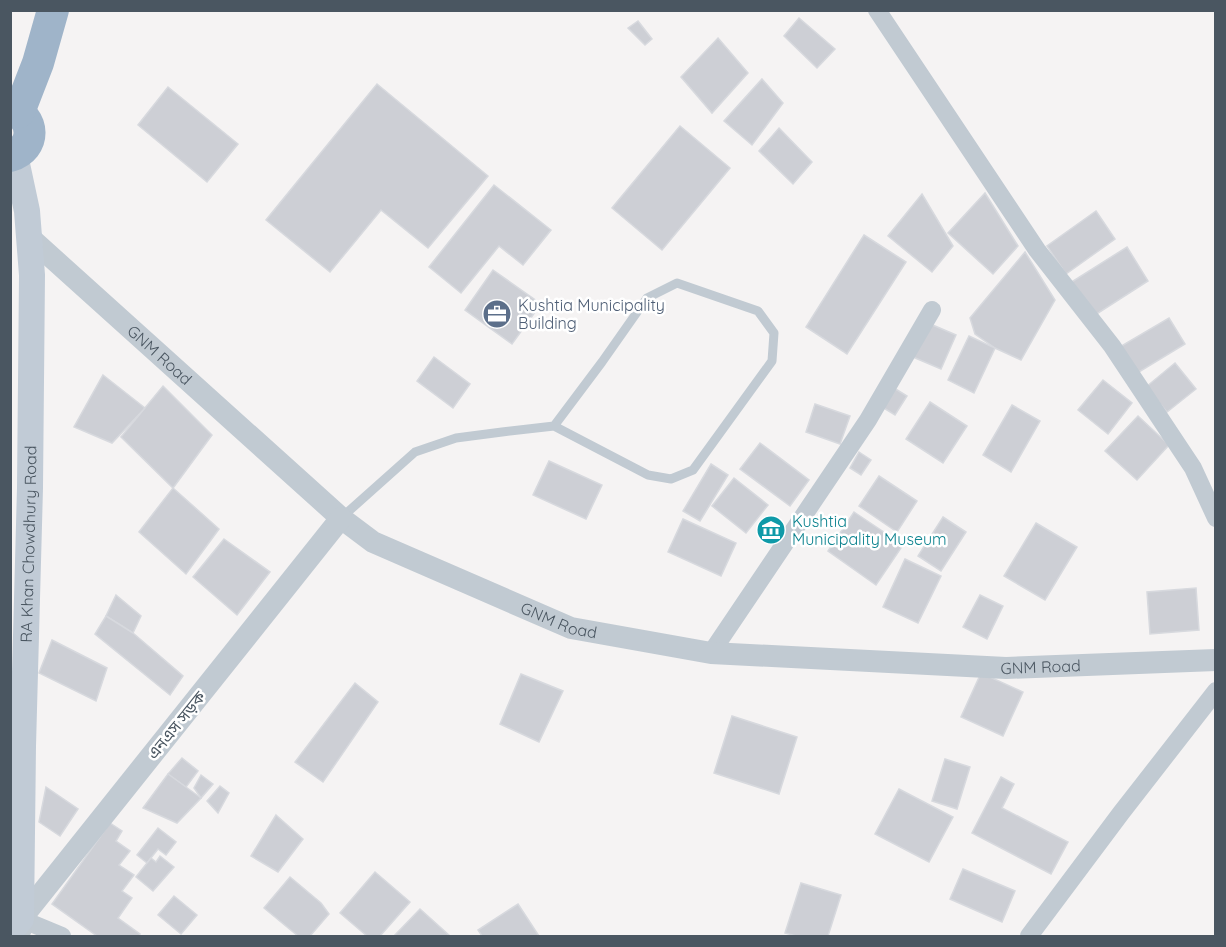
<svg xmlns="http://www.w3.org/2000/svg" width="1226" height="947" font-family="Quicksand,'Noto Sans Bengali',sans-serif">
<style>
.building{fill:#cdcfd5;stroke:#d7d9de;stroke-width:1.5}
.lines{fill:none;stroke-linecap:round;stroke-linejoin:round}
.service{stroke:#c1cad2;stroke-width:9}
.minor{stroke:#c1cad2;stroke-width:18}
.tertiary{stroke:#c1cad2;stroke-width:22}
.secondary{stroke:#c1cbd6;stroke-width:26}
.trunk{stroke:#9fb4c9;stroke-width:32}
.labels{text-anchor:middle;dominant-baseline:central;stroke-width:5;stroke-linejoin:round;paint-order:stroke}
.service-label{font-size:16px;fill:#4e5e75;stroke:#fff;text-anchor:start}
.street-label{font-size:16px;fill:#4a5661;stroke:#fff}
.culture-label{font-size:16px;fill:#0d838f;stroke:#fff;text-anchor:start}
</style>
<rect width="100%" height="100%" fill="#f5f3f3"/>
<!-- building -->
<g class="building">
<polygon points="799,18 835,49 817,68 784,36"/>
<polygon points="638,21 652,39 645,45 628,28"/>
<polygon points="718,38 748,73 712,113 681,77"/>
<polygon points="762,79 783,103 752,145 724,121"/>
<polygon points="377,84 488,176 428,248 381,210 330,272 266,220"/>
<polygon points="168,87 238,144 207,182 138,125"/>
<polygon points="680,126 730,168 662,250 612,208"/>
<polygon points="779,128 812,162 793,184 759,151"/>
<polygon points="494,185 551,230 523,265 499,246 461,293 429,267"/>
<polygon points="985,193 1018,246 993,274 948,233"/>
<polygon points="922,194 953,246 932,272 888,236"/>
<polygon points="1096,211 1115,239 1066,274 1047,246"/>
<polygon points="864,235 906,262 847,354 806,327"/>
<polygon points="1127,247 1148,281 1092,317 1070,283"/>
<polygon points="1025,252 1055,300 1021,360 995,348 975,334 970,318"/>
<polygon points="493,270 541,304 512,344 465,310"/>
<polygon points="1169,318 1185,344 1134,375 1118,348"/>
<polygon points="928,323 956,335 941,369 913,357"/>
<polygon points="969,336 995,348 974,393 948,380"/>
<polygon points="434,357 470,384 453,408 417,381"/>
<polygon points="1175,363 1196,389 1167,412 1146,387"/>
<polygon points="103,375 145,408 112,443 74,427"/>
<polygon points="1103,380 1132,403 1108,434 1078,410"/>
<polygon points="163,386 212,435 173,488 121,437"/>
<polygon points="894,388 907,396 895,415 882,407"/>
<polygon points="930,402 967,426 943,463 906,439"/>
<polygon points="815,404 850,416 840,444 806,432"/>
<polygon points="1012,405 1040,421 1011,472 983,455"/>
<polygon points="1138,416 1169,445 1137,480 1105,451"/>
<polygon points="760,443 809,480 790,506 740,469"/>
<polygon points="859,452 871,460 861,475 850,468"/>
<polygon points="549,461 602,485 586,519 533,495"/>
<polygon points="711,464 728,475 700,521 683,511"/>
<polygon points="879,476 917,501 897,532 859,506"/>
<polygon points="734,478 768,505 746,533 712,506"/>
<polygon points="173,488 219,529 186,574 139,532"/>
<polygon points="854,512 903,545 876,585 828,551"/>
<polygon points="943,517 966,532 941,571 918,556"/>
<polygon points="683,519 736,543 721,576 668,552"/>
<polygon points="1036,523 1077,547 1045,600 1004,576"/>
<polygon points="224,539 270,572 237,615 193,577"/>
<polygon points="905,559 941,576 918,623 883,607"/>
<polygon points="1196,588 1199,630 1150,634 1147,592"/>
<polygon points="116,595 141,616 133,633 106,616"/>
<polygon points="980,595 1003,606 987,639 963,627"/>
<polygon points="106,616 133,633 183,676 170,695 95,634"/>
<polygon points="52,640 107,668 96,701 39,673"/>
<polygon points="981,673 1023,692 1003,736 961,717"/>
<polygon points="521,674 563,691 539,742 500,724"/>
<polygon points="355,683 378,702 323,782 295,762"/>
<polygon points="732,716 797,737 779,794 714,773"/>
<polygon points="182,758 198,771 186,787 168,774"/>
<polygon points="945,759 970,767 957,809 932,801"/>
<polygon points="168,774 201,798 177,823 143,808"/>
<polygon points="201,775 213,784 201,798 194,788"/>
<polygon points="1001,777 1014,784 1002,808 1068,842 1051,874 972,833"/>
<polygon points="220,786 229,793 218,813 207,801"/>
<polygon points="46,787 78,809 60,836 39,822"/>
<polygon points="899,789 953,817 929,862 875,834"/>
<polygon points="276,815 303,839 278,872 251,856"/>
<polygon points="110,823 122,831 116,841 130,851 119,865 134,875 122,891 132,898 118,918 140,934 139,936 97,936 52,904"/>
<polygon points="158,828 176,842 166,855 158,849 147,863 137,855"/>
<polygon points="160,856 174,867 153,891 136,877 151,858 156,862"/>
<polygon points="963,869 1015,891 1002,922 950,899"/>
<polygon points="375,872 410,902 380,936 367,936 340,913"/>
<polygon points="290,877 321,903 329,914 310,936 298,936 264,908"/>
<polygon points="801,883 841,895 828,936 796,936 785,933"/>
<polygon points="174,896 197,915 181,934 158,915"/>
<polygon points="518,904 539,936 482,936 478,930"/>
<polygon points="420,909 450,936 394,936"/>
</g>
<g class="lines">
<!-- service -->
<polyline class="service" points="341,518 415,452 456,438 502,432 554,426 648,475 671,479 693,470 772,361 774,333 758,311 677,283 647,298 602,362 554,426"/>
<!-- minor -->
<g class="minor">
<polyline points="877,10 1037,250 1112,346 1193,468 1216,518"/>
<polyline points="711,653 868,420 932,310"/>
<polyline points="21,919 62,936"/>
<polyline points="1029,936 1121,813 1216,691"/>
</g>
<!-- tertiary -->
<g class="tertiary">
<path id="s1" d="M29,237L341,518L373,542L571,628L711,653L1006,668L1216,660"/>
<polyline points="21,929 21,919 341,518"/>
</g>
<!-- secondary -->
<path class="secondary" id="s2" d="M10,932L21,919L23,746L30,488L32,275L27,211L15,155"/>
<!-- trunk -->
<g class="trunk">
<path d="M10,108C35,117 37,148 10,156"/>
<polyline points="19,112 38,63 53,10"/>
</g>
</g>
<!-- icons -->
<defs>
<g id="office-disc" transform="scale(1.5)"><circle r="9.5" fill="#5c6f8a" stroke="#fff"/><path d="M-6-3h4V-5.5h4V-3h4V5H-6ZM-1-4.5V-3h2v-1.5ZM-6 0V1H6V0Z" fill="#fff"/></g>
<g id="museum-disc" transform="scale(1.5)"><circle r="9.5" fill="#0f9aa8" stroke="#fff"/><path d="M0-6L6-3V-2H-6V-3ZM-5-1h2V3h-2ZM-1-1h2V3h-2ZM3-1h2V3H3ZM-6 4H6V6H-6Z" fill="#fff"/></g>
</defs>
<g fill-rule="evenodd">
<use href="#office-disc" x="497" y="314"/>
<use href="#museum-disc" x="771" y="530"/>
</g>
<g class="labels">
<!-- service labels -->
<g class="service-label">
<text x="518" y="305">Kushtia Municipality<tspan x="518" dy="18">Building</tspan></text>
</g>
<!-- street labels -->
<g class="street-label">
<text stroke="none"><textPath href="#s1" startOffset="176">GNM Road</textPath></text>
<text stroke="none"><textPath href="#s2" startOffset="392">RA Khan Chowdhury Road</textPath></text>
<text stroke="none"><textPath href="#s1" startOffset="662">GNM Road</textPath></text>
<text stroke="none"><textPath href="#s1" startOffset="1148">GNM Road</textPath></text>
<text transform="translate(176 725) rotate(-51)">এনএস সড়ক</text>
</g>
<!-- culture labels -->
<g class="culture-label">
<text x="792" y="521">Kushtia<tspan x="792" dy="18">Municipality Museum</tspan></text>
</g>
</g>
<!-- border -->
<rect width="1226" height="947" fill="none" stroke="#4a5661" stroke-width="24"/>
</svg>
